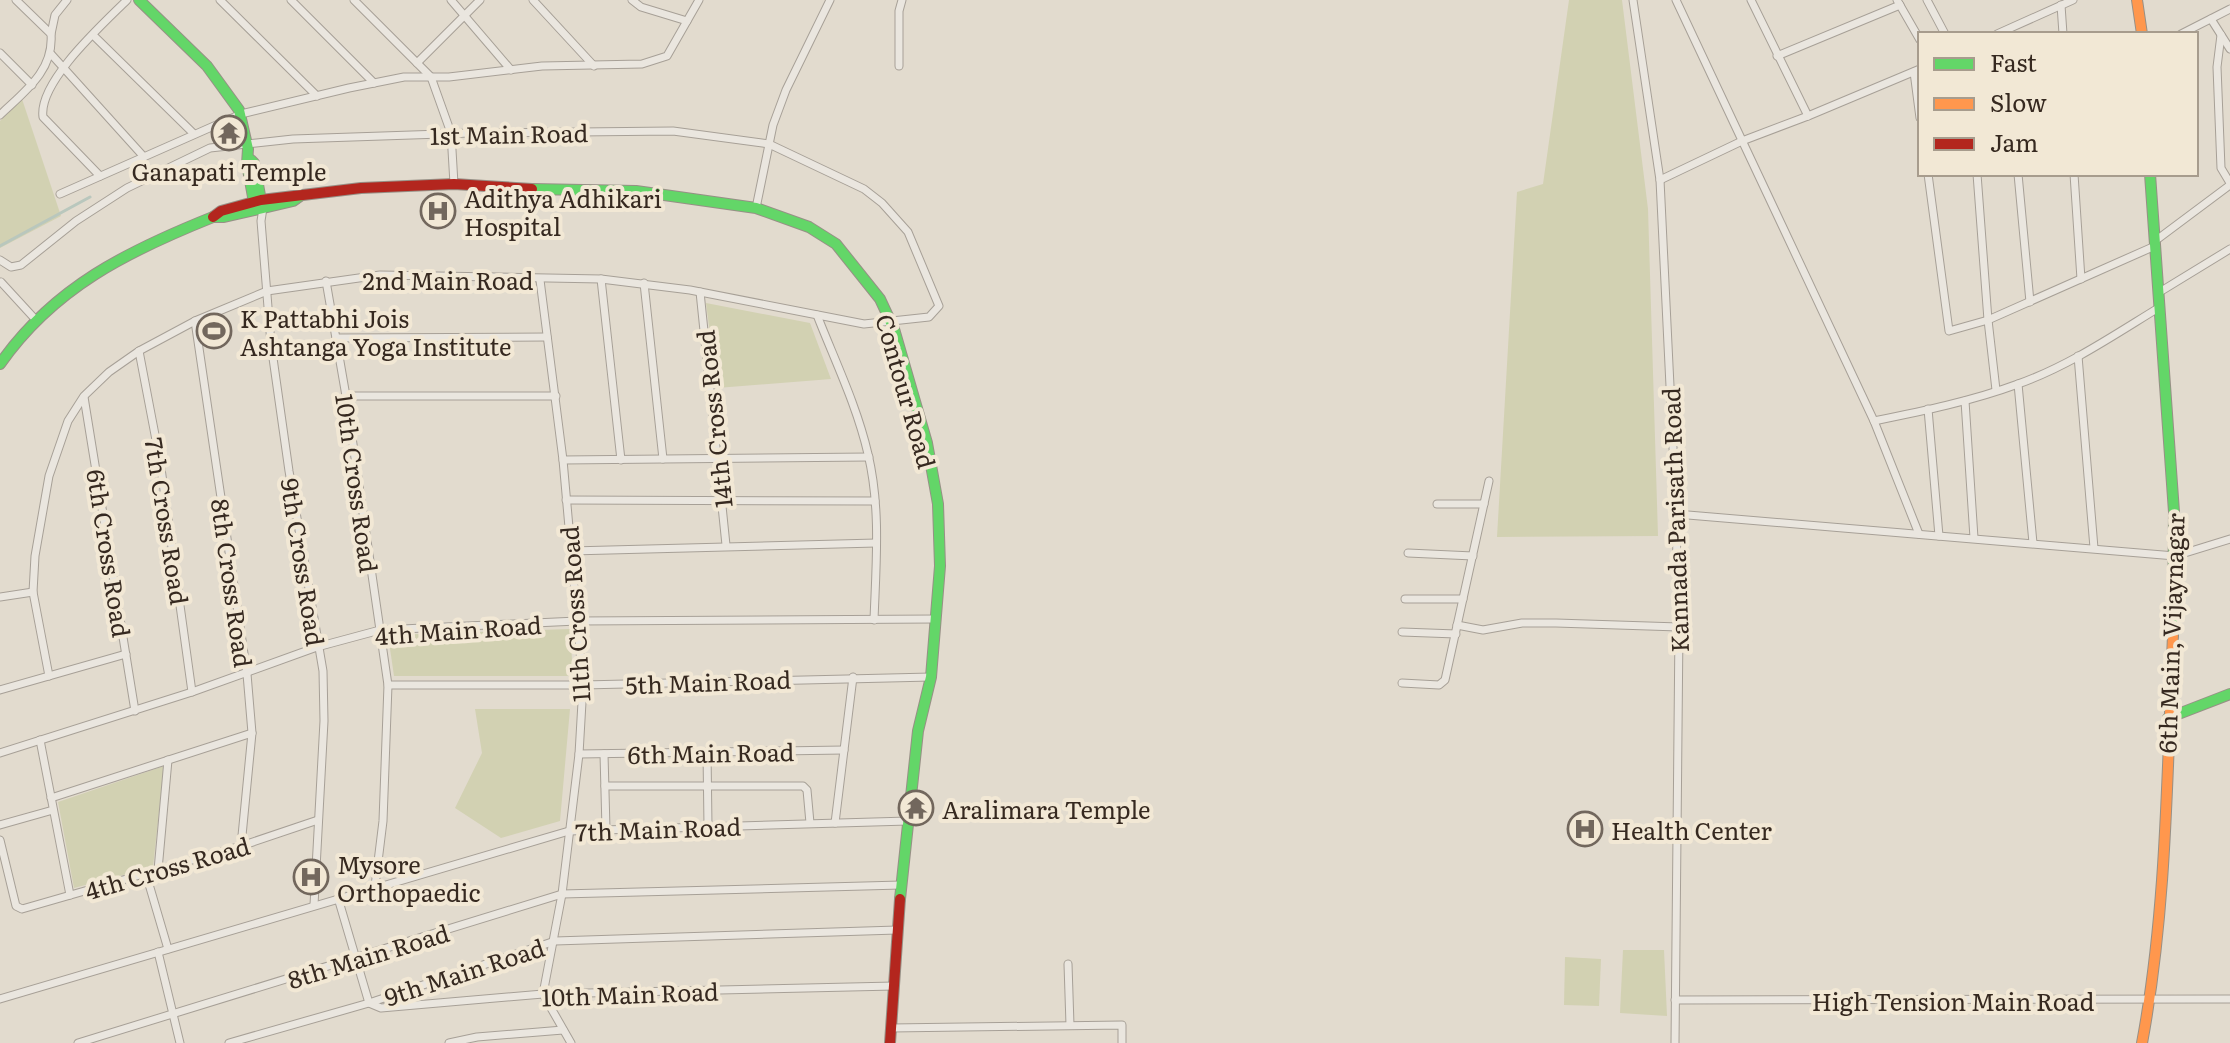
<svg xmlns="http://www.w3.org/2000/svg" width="2230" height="1043" font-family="Literata,serif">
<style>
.green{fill:#d2d1b2}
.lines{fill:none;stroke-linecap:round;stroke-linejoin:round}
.stream{stroke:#b9c7bd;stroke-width:3}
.street-casing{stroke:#a7a097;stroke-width:9}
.fast-casing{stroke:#979086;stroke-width:12}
.slow-casing{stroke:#979086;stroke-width:12}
.jam-casing{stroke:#979086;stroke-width:12}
.street{stroke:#eae6df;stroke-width:7}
.fast{stroke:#63d668;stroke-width:10}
.slow{stroke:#ff974d;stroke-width:10}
.jam{stroke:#b3261e;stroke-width:10}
.labels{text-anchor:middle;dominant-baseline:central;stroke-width:8;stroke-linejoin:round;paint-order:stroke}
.street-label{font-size:24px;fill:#362920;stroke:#f2e8d5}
.poi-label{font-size:24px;fill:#362920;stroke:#f2e8d5;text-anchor:start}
</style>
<rect width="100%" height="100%" fill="#e2dbce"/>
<!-- green -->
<g class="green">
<polygon points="1569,0 1622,0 1648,209 1658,536 1497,537 1517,192 1543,184"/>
<polygon points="22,99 61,216 0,248 0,121"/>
<polygon points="706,303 810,323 831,379 717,388"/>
<polygon points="570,629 573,676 394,676 388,635"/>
<polygon points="475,709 570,709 560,821 501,838 455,808 482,753"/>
<polygon points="164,766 153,867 74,888 58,802"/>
<polygon points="1623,950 1664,950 1667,1016 1620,1013"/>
<polygon points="1565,957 1601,959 1599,1006 1564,1005"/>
</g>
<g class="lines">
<!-- stream -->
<polyline class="stream" points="0,246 90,197"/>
<!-- street casing -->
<g class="street-casing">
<g id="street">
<polyline points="220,0 317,96"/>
<polyline points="291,0 374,83"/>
<polyline points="354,0 431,77 451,133 454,184"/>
<polyline points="451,0 511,70"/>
<polyline points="533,0 594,66"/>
<polyline points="632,0 641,7 687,21"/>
<polyline points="1633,0 1660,180 1675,489 1679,627 1675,1043"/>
<polyline points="1676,0 1874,421 1919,534"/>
<polyline points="1751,0 1808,116"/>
<polyline points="1897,0 1920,40"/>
<polyline points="1927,0 1945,34"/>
<polyline points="2061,5 2063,34"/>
<polyline points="2211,19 2230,49"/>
<polyline points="51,34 55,15 67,0"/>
<polyline points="1997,34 2073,0"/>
<polyline points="2181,34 2230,9"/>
<polyline points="93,35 194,134"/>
<polyline points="2221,35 2217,67 2221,168 2230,183"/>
<polyline points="0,53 32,85"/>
<polyline points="51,54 144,157"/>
<polyline points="1777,56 1900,5"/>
<polyline points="417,63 480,0"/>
<polyline points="899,66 899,11 902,0"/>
<polyline points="1914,72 1920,118"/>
<path d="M0,115C24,92 54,71 51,34L16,0"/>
<polyline points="1928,174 1949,331 1988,320 2155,246"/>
<polyline points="1977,174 1988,320 1996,390"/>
<polyline points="2018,174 2030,302"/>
<polyline points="2074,174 2081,279"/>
<path d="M100,176L43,117C38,82 103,24 127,0"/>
<polyline points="1660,180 1742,141 1808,116 1920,69"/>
<polyline points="60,194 241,114 349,88 404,77 449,77 542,66 642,64 667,56 699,0"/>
<polyline points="263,208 261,221 271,344 289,471 323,671 324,721 314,905"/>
<polyline points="756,208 773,125 786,90 830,0"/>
<polyline points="2155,241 2230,185"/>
<polyline points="0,260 11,267 21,265 76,221 127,188 210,148 293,139 471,133 673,131 769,144 864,189 882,203 908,232 939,306 929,317 864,324 690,290 601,279 380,275 267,291 195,321 139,351 109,372 84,396 68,421 49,476 35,556 33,592 49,676"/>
<polyline points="601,279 621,460"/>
<polyline points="540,280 563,460 583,685 579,754 562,894 543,994"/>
<polyline points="326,281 346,396 388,685 383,821 375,886"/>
<polyline points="1,282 35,319"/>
<polyline points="644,283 663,459"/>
<polyline points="700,292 726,545"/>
<polyline points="2158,293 2230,249"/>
<path d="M817,315C835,361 857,406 868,454C881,508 876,565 874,620"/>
<polyline points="195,321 247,674 252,733 241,846"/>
<polyline points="336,338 547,337"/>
<polyline points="139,351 160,461 192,692"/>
<polyline points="2078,356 2094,548"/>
<polyline points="2018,384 2033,543"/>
<polyline points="346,396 556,396"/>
<polyline points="84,397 135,711"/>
<polyline points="1965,401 1974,538"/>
<polyline points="1928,409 1939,536"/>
<path d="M1874,421C1923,411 1972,401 2018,384C2069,366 2114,335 2160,307"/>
<polyline points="563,460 869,457"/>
<polyline points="566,500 875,501"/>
<polyline points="1437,504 1484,504"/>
<polyline points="1676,514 2175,556 2230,539"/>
<polyline points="571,551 876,543"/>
<polyline points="1408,553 1473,556"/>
<polyline points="0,597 33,592"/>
<polyline points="1405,599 1463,599"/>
<polyline points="1457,625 1483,630 1522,623 1556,623 1679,627"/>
<polyline points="1402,632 1456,634"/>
<polyline points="1402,683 1439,685 1445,680 1489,481"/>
<polyline points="388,685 583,685 931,677"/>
<polyline points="0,690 126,654"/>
<polyline points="40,740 70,895"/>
<polyline points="707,752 708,826"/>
<polyline points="0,753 192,692 317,647 380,630 577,621 936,619"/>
<polyline points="579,754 844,750"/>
<polyline points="604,754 606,829"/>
<polyline points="605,786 803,786 807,790 810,823"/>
<polyline points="51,798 252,733"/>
<polyline points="835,823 853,677"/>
<polyline points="0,825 53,810"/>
<polyline points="0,840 16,906 22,909 241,846 318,820"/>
<polyline points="158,870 168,760"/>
<polyline points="146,874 168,949"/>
<polyline points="338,898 369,1003 381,1008 543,994 894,986"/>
<polyline points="158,952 180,1043"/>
<polyline points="1068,964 1070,1025"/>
<polyline points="543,994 571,1043"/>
<polyline points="0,999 569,831 908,821"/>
<polyline points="1675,1000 2230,999"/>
<polyline points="891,1028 1122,1025 1122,1043"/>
<polyline points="78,1043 562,894 901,885"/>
<polyline points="229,1043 369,1003 555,941 897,930"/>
<polyline points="449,1043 477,1037 563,1030"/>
</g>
</g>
<!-- fast casing -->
<g class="fast-casing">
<g id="fast">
<polyline points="139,0 207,66 239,110 248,149 247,164 255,208"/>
<polyline points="251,160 254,163 262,206"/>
<polyline points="2150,174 2174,512 2173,635"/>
<polyline points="532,189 636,191 756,208 809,227 836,244 880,299 894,329 927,443 938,504 940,566 931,677 918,731 900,899"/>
<path d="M0,364C54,287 128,251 213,217H224L293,201L300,196"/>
<polyline points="2168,718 2230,694"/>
</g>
</g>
<!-- slow casing -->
<g class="slow-casing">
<g id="slow">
<polyline points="2137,0 2142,34"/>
<path d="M2142,1043C2167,909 2167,771 2173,635"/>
</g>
</g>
<!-- jam casing -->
<g class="jam-casing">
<g id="jam">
<polyline points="213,217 221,211 261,200 361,188 454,184 532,189"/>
<polyline points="890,1043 900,899"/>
</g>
</g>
<!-- street -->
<use href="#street" class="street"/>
<!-- fast -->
<use href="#fast" class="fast"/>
<!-- slow -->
<use href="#slow" class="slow"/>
<!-- jam -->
<use href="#jam" class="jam"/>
</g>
<!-- icons -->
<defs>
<g id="temple-ring" transform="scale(1.8)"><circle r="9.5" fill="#f2e8d5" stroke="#72675d" stroke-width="1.5"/><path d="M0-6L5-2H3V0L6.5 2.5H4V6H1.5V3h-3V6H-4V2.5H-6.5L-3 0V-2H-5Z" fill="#72675d"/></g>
<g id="hospital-ring" transform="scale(1.8)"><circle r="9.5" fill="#f2e8d5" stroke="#72675d" stroke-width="1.5"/><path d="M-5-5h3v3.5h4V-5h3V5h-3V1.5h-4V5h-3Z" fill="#72675d"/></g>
<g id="stadium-ring" transform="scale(1.8)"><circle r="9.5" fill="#f2e8d5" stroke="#72675d" stroke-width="1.5"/><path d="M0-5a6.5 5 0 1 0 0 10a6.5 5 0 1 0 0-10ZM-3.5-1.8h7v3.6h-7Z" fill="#72675d"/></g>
</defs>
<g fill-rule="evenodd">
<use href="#temple-ring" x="229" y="133"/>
<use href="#hospital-ring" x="438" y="211"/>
<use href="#stadium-ring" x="214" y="331"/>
<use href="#temple-ring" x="916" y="808"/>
<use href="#hospital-ring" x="1585" y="829"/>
<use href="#hospital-ring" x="311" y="877"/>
</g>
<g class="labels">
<!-- street labels -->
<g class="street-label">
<text transform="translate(509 133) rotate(-1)">1st Main Road</text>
<text x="448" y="279">2nd Main Road</text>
<text transform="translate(907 391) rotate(74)">Contour Road</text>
<text transform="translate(713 419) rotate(-96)">14th Cross Road</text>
<text transform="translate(358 483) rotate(82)">10th Cross Road</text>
<text transform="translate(1674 520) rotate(-92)">Kannada Parisath Road</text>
<text transform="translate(168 521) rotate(81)">7th Cross Road</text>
<text transform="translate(110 553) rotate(81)">6th Cross Road</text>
<text transform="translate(304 562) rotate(81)">9th Cross Road</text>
<text transform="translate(233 583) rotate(82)">8th Cross Road</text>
<text transform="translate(574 614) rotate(-94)">11th Cross Road</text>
<text transform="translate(458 629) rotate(-4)">4th Main Road</text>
<text transform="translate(2170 633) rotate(-88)">6th Main, Vijaynagar</text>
<text transform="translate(708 681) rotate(-2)">5th Main Road</text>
<text transform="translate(711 752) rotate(-1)">6th Main Road</text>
<text transform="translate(658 828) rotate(-2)">7th Main Road</text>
<text transform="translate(167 867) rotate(-16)">4th Cross Road</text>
<text transform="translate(368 955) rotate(-17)">8th Main Road</text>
<text transform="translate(464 971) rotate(-18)">9th Main Road</text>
<text transform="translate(630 993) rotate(-2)">10th Main Road</text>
<text x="1953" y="1000">High Tension Main Road</text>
</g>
<!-- poi labels -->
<g class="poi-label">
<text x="229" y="170" text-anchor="middle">Ganapati Temple</text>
<text x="464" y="197">Adithya Adhikari<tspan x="464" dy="28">Hospital</tspan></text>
<text x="240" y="317">K Pattabhi Jois<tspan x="240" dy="28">Ashtanga Yoga Institute</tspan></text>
<text x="942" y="808">Aralimara Temple</text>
<text x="1611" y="829">Health Center</text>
<text x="337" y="863">Mysore<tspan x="337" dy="28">Orthopaedic</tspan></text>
</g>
</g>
<!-- legend -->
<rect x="1918" y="32" width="280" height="144" fill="#f2e8d5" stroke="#a79c8d" stroke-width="2"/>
<rect x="1934" y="58" width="40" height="12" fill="#63d668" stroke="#a79c8d" stroke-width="2"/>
<text x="1990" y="72" font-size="24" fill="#362920">Fast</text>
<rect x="1934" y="98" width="40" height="12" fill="#ff974d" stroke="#a79c8d" stroke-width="2"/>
<text x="1990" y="112" font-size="24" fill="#362920">Slow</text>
<rect x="1934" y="138" width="40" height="12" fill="#b3261e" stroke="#a79c8d" stroke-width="2"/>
<text x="1990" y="152" font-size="24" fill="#362920">Jam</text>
</svg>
